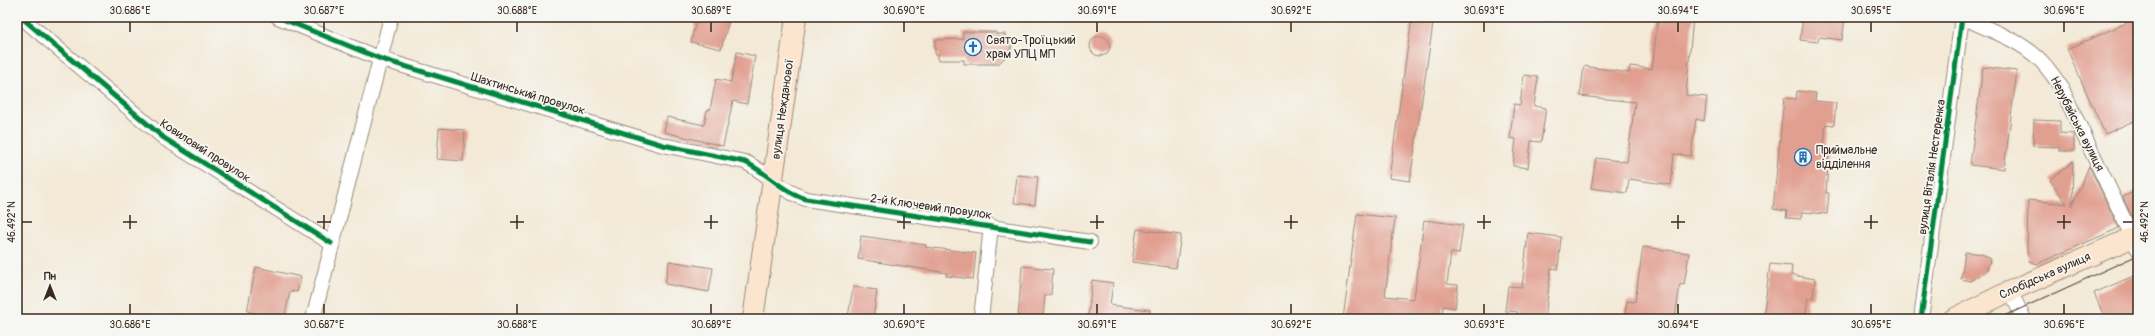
<svg xmlns="http://www.w3.org/2000/svg" width="2155" height="336" font-family="Pangolin,sans-serif">
<style>
.building{fill:#e19f90}
.lines{fill:none;stroke-linecap:round;stroke-linejoin:round}
.street-casing{stroke:#978a7a;stroke-width:16}
.secondary-casing{stroke:#978a7a;stroke-width:22}
.street{stroke:#fff;stroke-width:14}
.secondary{stroke:#fce5cf;stroke-width:20}
.tram{stroke:#3b2a1e;stroke-width:1}
.cycleway-casing{stroke:#f6f6f2;stroke-width:8}
.cycleway{stroke:#00873e;stroke-width:5}
.ticks{fill:none;stroke:#3b2a1e;stroke-width:1.5}
.labels{text-anchor:middle;dominant-baseline:central;stroke-width:3.5;stroke-linejoin:round;paint-order:stroke}
.poi-label{font-size:12px;fill:#3b2a1e;stroke:#f6f6f2;text-anchor:start}
.street-label{font-size:12px;fill:#3b2a1e;stroke:#f6f6f2}
.neatline{fill:none;stroke:#3b2a1e;stroke-width:1.5}
.ticks-label{font-size:10px;text-anchor:middle;fill:#3b2a1e}
</style>
<rect width="100%" height="100%" fill="#f6f6f2"/>
<filter id="ink" filterUnits="userSpaceOnUse"><feTurbulence type="fractalNoise" baseFrequency=".025" numOctaves="2"/><feDisplacementMap in="SourceGraphic" scale="8" xChannelSelector="R" yChannelSelector="G"/><feConvolveMatrix kernelMatrix="1 2 1 2 8 2 1 2 1" color-interpolation-filters="sRGB"/></filter>
<filter id="wash" filterUnits="userSpaceOnUse"><feTurbulence type="fractalNoise" baseFrequency=".012" numOctaves="4" result="noise"/><feDisplacementMap in="SourceGraphic" scale="16" xChannelSelector="R" yChannelSelector="G"/><feGaussianBlur stdDeviation="0.9" result="paint"/><feColorMatrix in="noise" values="0 0 0 0 0 0 0 0 0 0 0 0 0 0 0 0 0 1.4 0 .05"/><feComposite in="paint" operator="in"/></filter>
<g filter="url(#wash)">
<rect width="100%" height="100%" fill="#f3e9d6"/>
<g id="blocks">
<!-- building -->
<g class="building">
<polygon points="697,17 730,17 721,49 691,42"/>
<polygon points="1412,17 1434,17 1410,181 1389,178"/>
<polygon points="1658,17 1693,17 1686,95 1707,97 1704,121 1696,119 1691,156 1674,154 1671,185 1629,179 1627,193 1591,188 1596,158 1627,162 1635,102 1580,96 1584,66 1629,73 1630,66 1652,69"/>
<polygon points="1803,17 1845,19 1842,40 1819,37 1818,42 1800,40"/>
<polygon points="2138,18 2138,119 2105,134 2067,49"/>
<polygon points="963,32 996,32 996,34 1005,34 1005,39 1011,45 1010,53 998,64 964,64 964,60 938,60 938,54 935,54 935,40 963,39"/>
<circle cx="1100" cy="46" r="10"/>
<polygon points="737,52 755,56 747,104 733,101 723,146 664,132 667,117 704,125 707,110 710,110 716,79 731,82"/>
<polygon points="1983,67 2017,71 2004,169 1970,165"/>
<polygon points="1524,75 1538,77 1534,106 1546,108 1541,142 1531,141 1528,168 1513,166 1516,139 1510,138 1514,104 1520,105"/>
<polygon points="1797,91 1816,93 1815,101 1836,103 1834,125 1826,124 1823,153 1829,153 1826,193 1829,193 1827,214 1802,212 1801,219 1786,218 1787,211 1773,209 1784,98 1796,99"/>
<polygon points="2034,120 2060,121 2060,133 2074,134 2074,151 2059,151 2059,147 2033,146"/>
<polygon points="439,128 465,130 463,161 437,159"/>
<polygon points="2073,161 2072,206 2089,166 2119,228 2037,264 2029,261 2027,251 2028,200 2067,204 2050,180"/>
<polygon points="1017,175 1038,177 1035,205 1014,203"/>
<polygon points="2138,190 2138,220 2134,222 2123,197"/>
<polygon points="1357,214 1395,218 1385,296 1414,299 1424,220 1463,225 1459,254 1451,253 1447,284 1458,285 1455,308 1443,306 1442,319 1343,319"/>
<polygon points="1137,229 1181,235 1176,268 1132,262"/>
<polygon points="1528,233 1561,237 1558,269 1551,268 1545,319 1517,319 1518,312 1505,311 1508,286 1522,287"/>
<polygon points="861,236 926,245 925,247 976,253 973,279 946,276 947,273 858,259"/>
<polygon points="1643,247 1689,253 1684,285 1680,284 1675,319 1624,319 1627,301 1635,302"/>
<polygon points="1965,252 1982,254 1991,259 1986,271 1970,281 1961,279"/>
<polygon points="669,261 713,268 709,292 665,284"/>
<polygon points="1770,264 1792,266 1791,275 1815,279 1813,298 1808,298 1805,319 1763,319"/>
<polygon points="1022,266 1053,269 1051,295 1045,295 1043,319 1018,319"/>
<polygon points="256,267 301,277 297,292 290,291 284,319 247,311"/>
<polygon points="2138,274 2138,319 2105,319 2094,293"/>
<polygon points="1092,280 1113,283 1110,305 1150,310 1149,319 1088,317"/>
<polygon points="853,287 877,290 873,319 848,317"/>
</g>
</g>
</g>
<g filter="url(#ink)">
<use href="#blocks" fill-opacity="0" stroke="#978a7a" stroke-width="1"/>
<g class="lines">
<!-- street casing -->
<g class="street-casing">
<g id="street">
<polyline points="21,17 164,138 331,243"/>
<path d="M278,17L381,59L663,145L745,162C766,172 783,192 806,199L1090,242"/>
<path d="M1962,17C1987,29 2018,39 2038,58C2047,66 2054,77 2061,87L2138,249"/>
<polyline points="2010,291 2024,319"/>
<polyline points="313,319 391,17"/>
<polyline points="981,319 991,226"/>
<polyline points="1921,319 1962,17"/>
</g>
</g>
<!-- secondary casing -->
<g class="secondary-casing">
<g id="secondary">
<polyline points="753,319 796,17"/>
<polyline points="1953,319 2010,291 2138,235"/>
</g>
</g>
<!-- street -->
<use href="#street" class="street"/>
<!-- secondary -->
<use href="#secondary" class="secondary"/>
<!-- tram -->
<polyline class="tram" points="1998,319 2138,255"/>
<!-- cycleway casing -->
<g class="cycleway-casing">
<g id="cycleway">
<polyline points="21,17 164,138 331,243"/>
<path d="M278,17L381,59L663,145L745,162C766,172 783,192 806,199L1090,242"/>
<polyline points="1921,319 1962,17"/>
</g>
</g>
<!-- cycleway -->
<use href="#cycleway" class="cycleway"/>
</g>
</g>
<!-- ticks -->
<path class="ticks" d="M130,22V32M324,22V32M517,22V32M711,22V32M904,22V32M1097,22V32M1291,22V32M1484,22V32M1678,22V32M1871,22V32M2064,22V32M130,215V229M324,215V229M517,215V229M711,215V229M904,215V229M1097,215V229M1291,215V229M1484,215V229M1678,215V229M1871,215V229M2064,215V229M22,222H32M123,222H137M317,222H331M510,222H524M704,222H718M897,222H911M1090,222H1104M1284,222H1298M1477,222H1491M1671,222H1685M1864,222H1878M2057,222H2071M2123,222H2133M130,304V314M324,304V314M517,304V314M711,304V314M904,304V314M1097,304V314M1291,304V314M1484,304V314M1678,304V314M1871,304V314M2064,304V314"/>
<!-- icons -->
<defs>
<g id="church-ring" transform="scale(0.9)"><circle r="9.5" fill="#f6f6f2" stroke="#1f6fb2" stroke-width="1.5"/><path d="M-1.2-6h2.4v3.5h3.3v2.4h-3.3V6h-2.4V-.1h-3.3v-2.4h3.3Z" fill="#1f6fb2"/></g>
<g id="building-ring" transform="scale(0.9)"><circle r="9.5" fill="#f6f6f2" stroke="#1f6fb2" stroke-width="1.5"/><path d="M-4-6H4V6H1V3H-1V6H-4ZM-2.5-4.3h1.7v1.8h-1.7ZM.8-4.3h1.7v1.8H.8ZM-2.5-1h1.7V.8h-1.7ZM.8-1h1.7V.8H.8Z" fill="#1f6fb2"/></g>
</defs>
<g fill-rule="evenodd">
<use href="#church-ring" x="973" y="47"/>
<use href="#building-ring" x="1803" y="157"/>
</g>
<g class="labels">
<!-- poi labels -->
<g class="poi-label">
<text x="986" y="40">Свято-Троїцький<tspan x="986" dy="14">храм УПЦ МП</tspan></text>
<text x="1816" y="150">Приймальне<tspan x="1816" dy="14">відділення</tspan></text>
</g>
<!-- street labels -->
<g class="street-label">
<text transform="translate(528 94) rotate(17)">Шахтинський провулок</text>
<text transform="translate(783 109) rotate(-82)">вулиця Нежданової</text>
<text transform="translate(2077 124) rotate(63)">Нерубайська вулиця</text>
<text transform="translate(205 151) rotate(33)">Ковиловий провулок</text>
<text transform="translate(1932 167) rotate(-82)">вулиця Віталія Нестеренка</text>
<text transform="translate(931 207) rotate(8)">2-й Ключевий провулок</text>
<text transform="translate(2045 276) rotate(-24)">Слобідська вулиця</text>
</g>
</g>
<!-- margin -->
<rect width="2155" height="336" fill="none" stroke="#f6f6f2" stroke-width="44"/>
<!-- north arrow -->
<g transform="translate(50 286)" stroke="#f6f6f2" stroke-width="3" paint-order="stroke">
<path d="M0-3L7 15L0 10L-7 15Z" fill="#3b2a1e"/>
<text y="-6" font-size="11" font-weight="bold" text-anchor="middle" fill="#3b2a1e">Пн</text>
</g>
<rect x="22" y="22" width="2111" height="292" class="neatline"/>
<g class="ticks-label">
<text x="130" y="14">30.686°E</text>
<text x="324" y="14">30.687°E</text>
<text x="517" y="14">30.688°E</text>
<text x="711" y="14">30.689°E</text>
<text x="904" y="14">30.690°E</text>
<text x="1097" y="14">30.691°E</text>
<text x="1291" y="14">30.692°E</text>
<text x="1484" y="14">30.693°E</text>
<text x="1678" y="14">30.694°E</text>
<text x="1871" y="14">30.695°E</text>
<text x="2064" y="14">30.696°E</text>
<text transform="translate(11 222) rotate(-90)" y="4">46.492°N</text>
<text transform="translate(2144 222) rotate(-90)" y="4">46.492°N</text>
<text x="130" y="328">30.686°E</text>
<text x="324" y="328">30.687°E</text>
<text x="517" y="328">30.688°E</text>
<text x="711" y="328">30.689°E</text>
<text x="904" y="328">30.690°E</text>
<text x="1097" y="328">30.691°E</text>
<text x="1291" y="328">30.692°E</text>
<text x="1484" y="328">30.693°E</text>
<text x="1678" y="328">30.694°E</text>
<text x="1871" y="328">30.695°E</text>
<text x="2064" y="328">30.696°E</text>
</g>
</svg>
